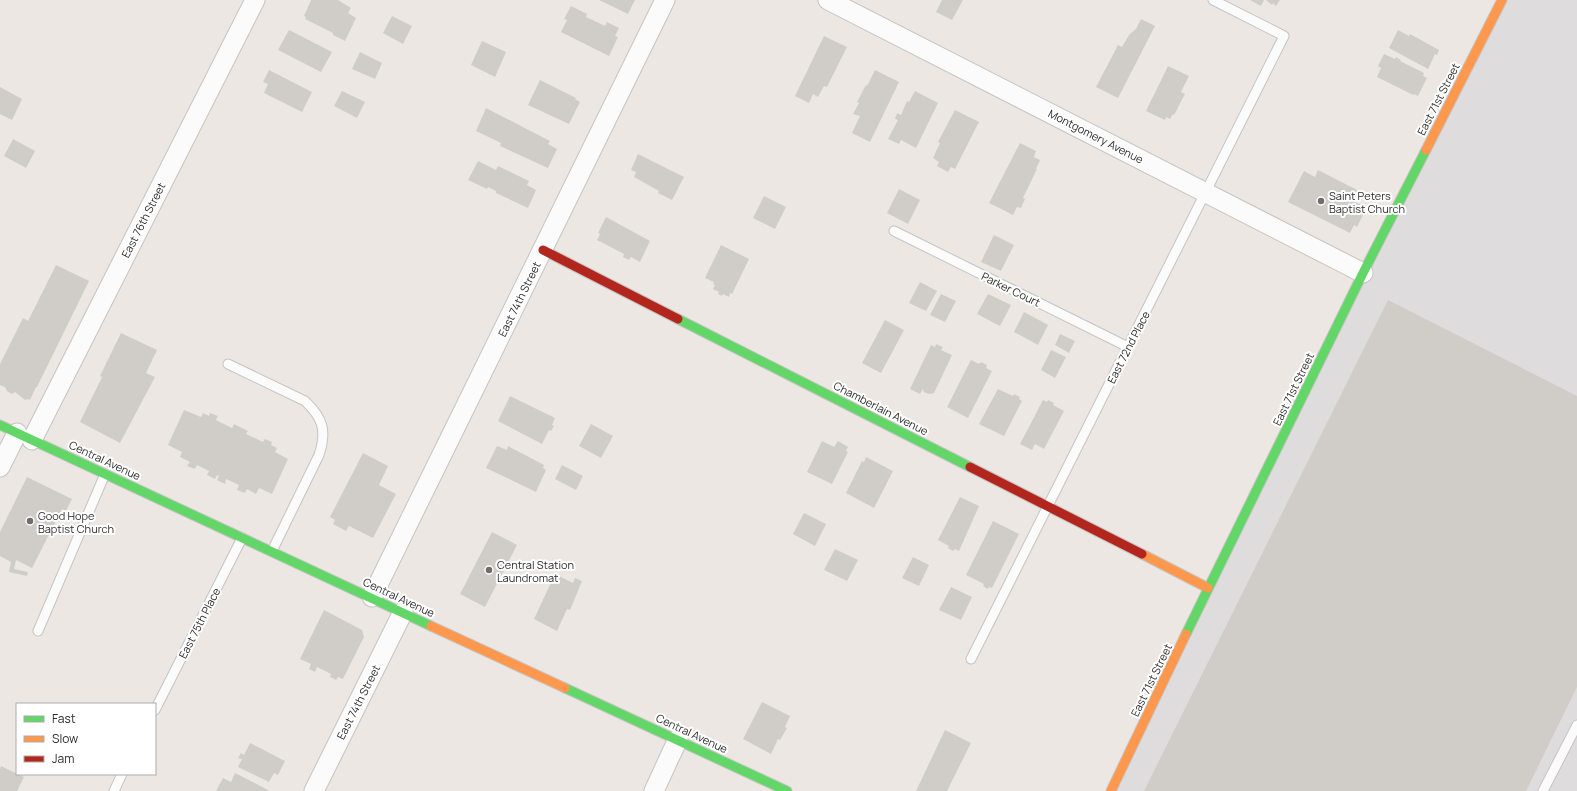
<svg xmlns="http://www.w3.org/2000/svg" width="1577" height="791" font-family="Manrope,sans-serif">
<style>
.industrial{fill:#dfdcde}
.building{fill:#d0cdc9}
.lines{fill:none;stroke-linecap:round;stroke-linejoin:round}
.lane-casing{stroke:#c5c4c3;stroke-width:11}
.street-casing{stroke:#c5c4c3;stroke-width:21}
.fast-casing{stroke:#c5c4c3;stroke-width:11}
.slow-casing{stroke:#c5c4c3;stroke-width:11}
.jam-casing{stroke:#c5c4c3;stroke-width:11}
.lane{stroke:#fcfbfb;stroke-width:9}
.street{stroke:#fcfbfb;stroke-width:19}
.fast{stroke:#63d668;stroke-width:9}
.slow{stroke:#ff974d;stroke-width:9}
.jam{stroke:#b3261e;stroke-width:9}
.poi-dot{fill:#706e6c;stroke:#fff;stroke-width:1.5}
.labels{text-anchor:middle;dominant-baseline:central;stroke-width:4;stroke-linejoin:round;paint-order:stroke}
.street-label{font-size:11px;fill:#2d2d2d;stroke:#fff}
.poi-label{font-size:11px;fill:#2d2d2d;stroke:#fff;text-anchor:start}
</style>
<rect width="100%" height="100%" fill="#ece7e2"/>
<!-- industrial -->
<polygon class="industrial" points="1502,0 1577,0 1577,791 1111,791"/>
<!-- building -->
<g class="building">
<polygon points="311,0 338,0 351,8 348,13 356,18 345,41 333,35 333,33 305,19 306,17 304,16"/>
<polygon points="599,0 635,0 628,14"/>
<polygon points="942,0 963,0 952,20 936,12"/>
<polygon points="1250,0 1264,0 1261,6"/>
<polygon points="1266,0 1280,0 1276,6 1273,3 1272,5"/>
<polygon points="571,6 587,14 586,17 605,26 607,22 619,28 615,36 618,37 609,56 561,32 567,20 564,19"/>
<polygon points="392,16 412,26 403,44 383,33"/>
<polygon points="1141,19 1155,26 1118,98 1096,87 1118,45 1122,47 1129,35 1136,29"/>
<polygon points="289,30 332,52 321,72 278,50"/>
<polygon points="1398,30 1409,36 1410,34 1439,50 1437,55 1435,54 1428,69 1389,48"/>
<polygon points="824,36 847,47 827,87 824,86 818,97 813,94 809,103 795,96"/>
<polygon points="482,41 506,52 495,77 471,65"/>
<polygon points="360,52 382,63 375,79 352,69"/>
<polygon points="1384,54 1395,59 1396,57 1401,60 1400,61 1424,73 1423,76 1427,78 1418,96 1414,94 1413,95 1377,77 1381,68 1378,66"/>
<polygon points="1168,66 1189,76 1181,92 1185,94 1174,115 1173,114 1170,119 1166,117 1165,120 1146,111"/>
<polygon points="269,70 312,92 302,112 264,93 268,84 263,82"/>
<polygon points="875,70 899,82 870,142 852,133 860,116 853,114 859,103 857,102 866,85 867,86"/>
<polygon points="540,80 576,98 575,99 580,102 569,124 528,105"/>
<polygon points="0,87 22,99 12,120 0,114"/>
<polygon points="342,91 365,102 357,118 334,106"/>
<polygon points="915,91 938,103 916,148 901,140 899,144 888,139 898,120 895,119 897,113 901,115 907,101 909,102"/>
<polygon points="486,108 550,141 548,144 557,149 548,168 500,146 501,143 476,131"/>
<polygon points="955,110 979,122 955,169 951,167 948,172 937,166 939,162 933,158 940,143 938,142"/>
<polygon points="13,139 35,151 26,168 4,156"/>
<polygon points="1020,143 1036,151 1034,157 1040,160 1036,169 1037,169 1023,198 1025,199 1021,208 1017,207 1013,215 989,203"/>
<polygon points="638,154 684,177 672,200 658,193 659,191 634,177 636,172 631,170"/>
<polygon points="478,161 496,170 498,166 529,181 527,185 536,190 528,208 496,193 496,191 488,187 487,189 468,180"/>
<polygon points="1318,170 1361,192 1359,196 1356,195 1353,201 1363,206 1360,214 1363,215 1357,227 1354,225 1350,233 1288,202 1304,171 1315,177"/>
<polygon points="899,189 920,200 908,224 887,213"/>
<polygon points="764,196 786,207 775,229 753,218"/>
<polygon points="606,217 650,241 640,262 631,257 629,260 623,257 624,254 597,240 600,234 598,233"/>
<polygon points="994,235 1014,245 1001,271 981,262"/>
<polygon points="721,245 749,259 732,294 730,293 729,297 723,294 722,296 718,294 719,292 713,289 715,285 713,284 714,282 705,278"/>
<polygon points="56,265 89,281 37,387 36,387 30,400 28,399 25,400 15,392 12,394 7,391 5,387 0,385 0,364 23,318 28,321"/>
<polygon points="920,282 937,291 926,311 909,303"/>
<polygon points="941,294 956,301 945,322 930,315"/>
<polygon points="988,294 1011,305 1000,326 977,314"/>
<polygon points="1388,300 1577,396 1577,687 1526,791 1144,791"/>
<polygon points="1024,312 1048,325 1038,345 1014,332"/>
<polygon points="885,320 904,330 881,373 862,363"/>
<polygon points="121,333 157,350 146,373 155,377 120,443 80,422 102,377 100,376"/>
<polygon points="1060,334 1075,341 1069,353 1055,345"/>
<polygon points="936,344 943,347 941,350 952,355 934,393 929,394 924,392 923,389 920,394 910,389 931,345 935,347"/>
<polygon points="1051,350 1066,357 1055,378 1041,370"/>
<polygon points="971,360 979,364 981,362 987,365 986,368 992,371 968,418 947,407"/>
<polygon points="998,389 1013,396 1014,394 1020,397 1019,399 1022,401 1004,436 979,424"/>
<polygon points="510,396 555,418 552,425 554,426 551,431 549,430 542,444 498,421"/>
<polygon points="1043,400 1047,402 1048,400 1054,403 1053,405 1064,411 1044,449 1035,444 1032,450 1020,444"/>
<polygon points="184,410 201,417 203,413 209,416 210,413 218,416 216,420 232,428 234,424 248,431 246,434 263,442 265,439 272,442 271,445 277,448 275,452 288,459 272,494 259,488 256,494 247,489 245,493 237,490 239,485 226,479 225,484 217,480 219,476 217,475 215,479 207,475 209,471 197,465 195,469 187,466 190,462 180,457 182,452 168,445"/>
<polygon points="591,424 613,436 601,458 579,446"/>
<polygon points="822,441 834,447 838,441 848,447 846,451 848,452 832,484 807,472"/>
<polygon points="497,446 507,450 508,446 544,465 543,468 546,470 536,492 486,468"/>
<polygon points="363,453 388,466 379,485 396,494 373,538 349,526 346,531 333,524 335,520 330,517"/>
<polygon points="866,457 893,471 874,508 846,493 862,461 864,462"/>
<polygon points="562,465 583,476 576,490 555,479"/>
<polygon points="27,477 72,499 66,511 62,509 32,568 16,560 14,569 28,572 27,576 9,572 11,562 0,556 0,532"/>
<polygon points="960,497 979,506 959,551 955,549 953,551 948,548 949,546 938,540"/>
<polygon points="804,513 826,524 815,546 793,534"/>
<polygon points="993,521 1019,534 992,588 989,587 988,589 983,586 984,584 966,575"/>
<polygon points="492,532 517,545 485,607 460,594"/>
<polygon points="835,549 858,560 847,581 824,570"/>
<polygon points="913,557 929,565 919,586 902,578"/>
<polygon points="555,574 573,583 575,578 582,581 570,610 567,609 557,631 534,619"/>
<polygon points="951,587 972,597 961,620 939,610"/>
<polygon points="324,610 362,630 364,637 343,679 338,677 336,680 330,677 331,674 317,667 315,672 309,669 311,664 300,659"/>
<polygon points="762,702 790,716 785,727 787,728 780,740 778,739 771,754 743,739"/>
<polygon points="945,730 971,743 947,791 916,791"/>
<polygon points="250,743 285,761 278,775 274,773 269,782 238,767 242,759 238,758 241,753 244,755"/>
<polygon points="1,766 24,777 17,791 0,791 0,769"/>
<polygon points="235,773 270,791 216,791 223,778 231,782"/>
</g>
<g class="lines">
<!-- lane casing -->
<g class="lane-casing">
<g id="lane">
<polyline points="894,231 1128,347"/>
<path d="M228,364L305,401C323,418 327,431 319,455L272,551"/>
<polyline points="38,631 105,474"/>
<polyline points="971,659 1284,36 1213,0"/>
<polyline points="155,710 242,538"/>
<polyline points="114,791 122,774"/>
<polyline points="1543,791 1577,725"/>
</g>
</g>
<!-- street casing -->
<g class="street-casing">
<g id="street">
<polyline points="828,0 1363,273"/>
<polyline points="32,440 255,0"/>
<polyline points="0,467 17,433"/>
<polyline points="372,597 665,0"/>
<polyline points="314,791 403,612"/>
<polyline points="654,791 678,739"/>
</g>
</g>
<!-- fast casing -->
<g class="fast-casing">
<g id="fast">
<polyline points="678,319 970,467"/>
<polyline points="0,425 431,626"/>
<polyline points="1186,634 1363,273 1426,150"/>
<polyline points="565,688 787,791"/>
</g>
</g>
<!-- slow casing -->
<g class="slow-casing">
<g id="slow">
<polyline points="1426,150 1502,0"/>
<polyline points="1142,554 1208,588"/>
<polyline points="431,626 565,688"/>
<polyline points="1111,791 1186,634"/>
</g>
</g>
<!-- jam casing -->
<g class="jam-casing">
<g id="jam">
<polyline points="543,250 678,319"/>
<polyline points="970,467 1142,554"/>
</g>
</g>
<!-- lane -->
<use href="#lane" class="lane"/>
<!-- street -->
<use href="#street" class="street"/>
<!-- fast -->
<use href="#fast" class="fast"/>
<!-- slow -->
<use href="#slow" class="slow"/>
<!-- jam -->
<use href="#jam" class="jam"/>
</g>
<!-- markers -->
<g class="poi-dot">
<circle cx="1321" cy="201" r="4"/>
<circle cx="30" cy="521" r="4"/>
<circle cx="489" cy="570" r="4"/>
</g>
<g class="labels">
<!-- street labels -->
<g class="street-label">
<text transform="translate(1438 99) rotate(-63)">East 71st Street</text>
<text transform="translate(1096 136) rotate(27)">Montgomery Avenue</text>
<text transform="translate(143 220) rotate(-63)">East 76th Street</text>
<text transform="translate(1011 289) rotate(26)">Parker Court</text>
<text transform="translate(519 299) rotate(-64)">East 74th Street</text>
<text transform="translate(1128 347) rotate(-63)">East 72nd Place</text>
<text transform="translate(1293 389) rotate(-64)">East 71st Street</text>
<text transform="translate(881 408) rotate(27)">Chamberlain Avenue</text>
<text transform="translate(105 460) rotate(25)">Central Avenue</text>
<text transform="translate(399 597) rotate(25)">Central Avenue</text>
<text transform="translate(199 623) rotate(-63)">East 75th Place</text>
<text transform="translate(1151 680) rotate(-64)">East 71st Street</text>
<text transform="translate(358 702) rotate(-63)">East 74th Street</text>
<text transform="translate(692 733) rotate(25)">Central Avenue</text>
</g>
<!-- poi labels -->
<g class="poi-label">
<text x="1329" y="195">Saint Peters<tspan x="1329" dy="13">Baptist Church</tspan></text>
<text x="38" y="515">Good Hope<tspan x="38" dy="13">Baptist Church</tspan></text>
<text x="497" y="564">Central Station<tspan x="497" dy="13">Laundromat</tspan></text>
</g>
</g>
<!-- legend -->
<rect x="16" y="703" width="140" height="72" fill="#ffffff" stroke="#ababab"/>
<rect x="24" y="716" width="20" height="6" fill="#63d668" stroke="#ababab"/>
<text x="52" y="723" font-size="12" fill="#2d2d2d">Fast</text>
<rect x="24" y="736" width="20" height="6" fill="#ff974d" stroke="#ababab"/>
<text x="52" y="743" font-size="12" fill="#2d2d2d">Slow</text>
<rect x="24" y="756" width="20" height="6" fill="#b3261e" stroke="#ababab"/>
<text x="52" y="763" font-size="12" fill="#2d2d2d">Jam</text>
</svg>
